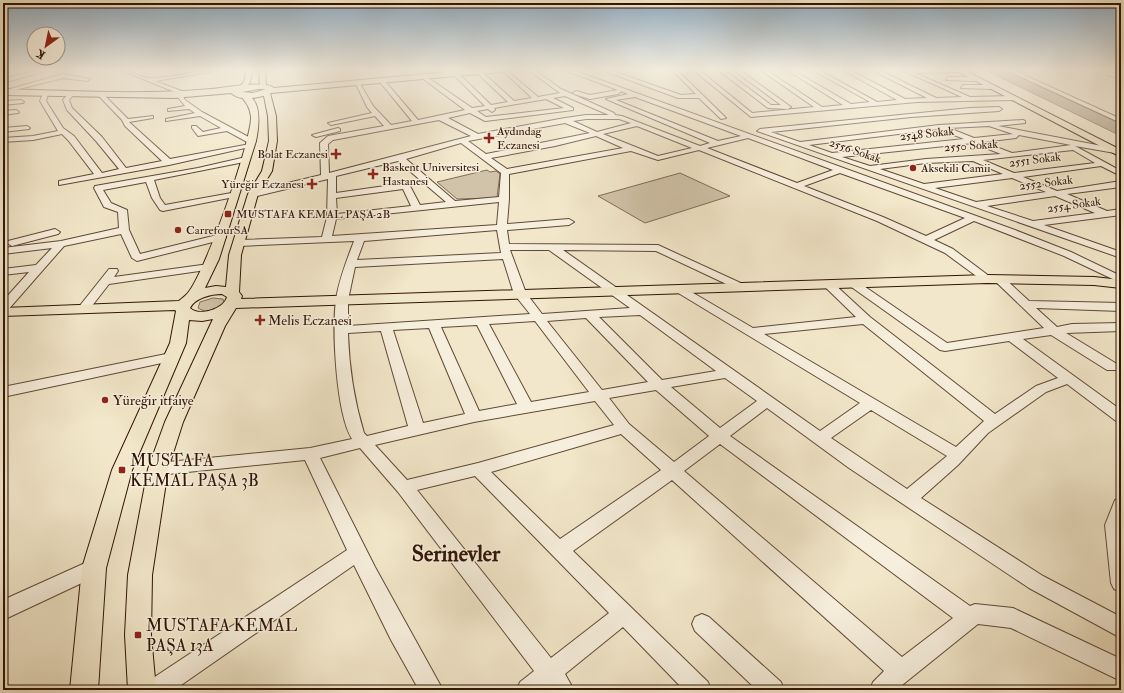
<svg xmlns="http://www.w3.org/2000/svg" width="1124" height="693" font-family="'IM FELL Double Pica',serif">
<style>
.green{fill:#d1c3a9;stroke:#806c57}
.water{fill:#b09f87;stroke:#7d6753}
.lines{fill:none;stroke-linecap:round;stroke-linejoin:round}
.minor-casing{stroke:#604936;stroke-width:2}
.major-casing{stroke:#301405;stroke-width:2}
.highway-casing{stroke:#301405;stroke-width:2}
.minor{fill:#f7efdd;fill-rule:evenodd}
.major{fill:#f2e7ca;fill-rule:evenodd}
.highway{fill:#f2e7ca;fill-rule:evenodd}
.poi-dot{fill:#8f2418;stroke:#f7efdd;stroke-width:1.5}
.labels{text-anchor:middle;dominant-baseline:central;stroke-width:3;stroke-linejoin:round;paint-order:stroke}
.far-poi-label{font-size:12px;fill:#301405;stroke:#f7efdd;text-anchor:start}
.far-street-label{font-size:12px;fill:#301405;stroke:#f7efdd}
.poi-label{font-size:14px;fill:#301405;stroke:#f7efdd;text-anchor:start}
.near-poi-label{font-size:17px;fill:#301405;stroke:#f7efdd;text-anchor:start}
.near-district-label{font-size:22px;font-weight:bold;fill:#301405;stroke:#f7efdd}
</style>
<rect width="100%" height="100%" fill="#f2e7ca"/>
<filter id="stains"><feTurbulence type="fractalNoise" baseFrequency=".005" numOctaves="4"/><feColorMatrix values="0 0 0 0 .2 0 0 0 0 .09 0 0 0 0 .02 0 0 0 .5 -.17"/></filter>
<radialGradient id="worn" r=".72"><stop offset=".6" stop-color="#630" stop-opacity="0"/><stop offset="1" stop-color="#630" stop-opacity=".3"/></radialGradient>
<!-- green -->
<g class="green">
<polygon points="487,170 490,172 496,171 500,174 497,197 494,198 457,199 437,182"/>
<polygon points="680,173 730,196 645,223 598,196"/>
<path d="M213,298L223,299L224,303C217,309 206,314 198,308L200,302Z"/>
</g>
<!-- water -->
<polygon class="water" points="983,69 1003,69 1121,124 1121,136"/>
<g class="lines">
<!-- minor casing -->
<g class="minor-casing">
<g id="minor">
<polygon points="43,69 52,69 3,83 3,79"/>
<path d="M118,69C129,69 139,78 150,78C175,78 201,69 227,69L155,81L187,93V95H182L185,100L202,112L256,141L249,143L227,131L198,136L192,128V126H196L203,132L221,128L200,116L166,121V119L195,113L189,109L168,111V109L185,106L177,96L180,94Z"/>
<polygon points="414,69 421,69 416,72"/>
<path d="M501,69H505L538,97L560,93L527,69H533L561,89L614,113L615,115L622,116L700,146L710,143L606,99L628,94L621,91L618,94L590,99L574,94L573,93L576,91L590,95L618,90L562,69H570L1015,230L1071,252L1121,276V283L1064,256L974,221L934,240L953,249L993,279L991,281H983L945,253L877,221L699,150L658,160L631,151L509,174V199L507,224L569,219L574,222L569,225L507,230L509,244L658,245L745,285L747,287L745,289H737L656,251L563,250L820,431L860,403L675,291L673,289L675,287H683L753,328L856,317L822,284L828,281L832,282L870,317L995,414L1036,386L1058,378L1009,341L945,351L940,350L850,286L848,284L850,282H858L947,343L1044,328L995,281L993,279L999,276L1003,277L1029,301L1121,303V311L1036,308L1057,327L1072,324L1121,323V331L1066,333L1117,364L1119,367L1117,370H1107L1051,335L1023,339L1121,410V422L1116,421L1067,384L1046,392L988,433L958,465L921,498L1043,576L1121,617V638L1029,588L849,468L767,408L730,436L970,606L975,604L1013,608L1121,659V681L1011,628L978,624L896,690H870L873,682L884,671L672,480L573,551L708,682L711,690H684L623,627L565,674L574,690H549L548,688L546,690H517L520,682L534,671L398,492L360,448L320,458L375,567L443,690H419L391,640L354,565L174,690H144L147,682L347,550L305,460L158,475L152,473L150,469L152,465L158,463L310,448L352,439C336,413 332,330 336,300C339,279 347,260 354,241L239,246L234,243L239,240L322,237L327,217L328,179L253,197L249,194L250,192L321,175L320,143L328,136L384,126L375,116L331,125L328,123L372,113L367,107L355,82H359L373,106L391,125L412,121L380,82V80H384L418,120L465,110L422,78L424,75L472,108L485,106L454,75V73H458L491,105L508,102L477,73V71H481L514,101L532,98ZM565,96L609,115H586L565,118L478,134L448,118L470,113L485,121L573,110V108L553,98ZM635,97L741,136L718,141L616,100ZM546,99L564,108L486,117L477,111L488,109L492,112L495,110L494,108ZM586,119H619L631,123L597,132L573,121ZM439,120L471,136L329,173L328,144L333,140ZM565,123L590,133L486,154L468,141ZM637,126L692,148L658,156L603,134ZM596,136L623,148L507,169L491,158L555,146ZM748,138L833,170L797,183L707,148ZM461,143L501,173L499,197L455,201L406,159ZM398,161L446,202L420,205L410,186L406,183L336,193V176ZM840,173L965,218L926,236L883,217L804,186ZM403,189L411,206L337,214L336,198ZM499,202L497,225L332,236L336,219ZM497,230L501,253L357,260L364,241ZM510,250H549L630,308L542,314L526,293ZM503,259L514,294L530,314L348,326V300L355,267ZM640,315L716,371L662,380L599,317ZM586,318L648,382L602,390L547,321ZM535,321L589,392L531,402L489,324ZM863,324L984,421L956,447L764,334ZM477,325L517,404L479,411L441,327ZM429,328L465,414L423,423L393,330ZM381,331L408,426L367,436L364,433C354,400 349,367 348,333ZM725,378L757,401L720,428L671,387ZM656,390L709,436L674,462L629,424L609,398ZM595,401L614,425L478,463L407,480L375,445L474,422ZM871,410L947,456L907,489L831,438ZM621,434L661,470L560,539L491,472ZM720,444L953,618L902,657L684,471ZM475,476L609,613L551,658L417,490Z"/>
<polygon points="599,69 607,69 681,95 696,94 671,69 676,69 726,118 721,119 699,98 678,98"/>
<polygon points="692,69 698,69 752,113 814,107 759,69 765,69 822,107 843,105 785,69 791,69 851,104 870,102 811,69 817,69 877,102 897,100 841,69 848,69 905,99 927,98 870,69 877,69 936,98 962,97 900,69 960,69 962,72 915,73 970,97 1012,96 1015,98 1012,100 917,102 751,117"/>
<polygon points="717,69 723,69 771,105 781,105 732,69 738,69 791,107 788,109 768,108"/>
<polygon points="1004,69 1011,69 1121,119 1121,123"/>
<polygon points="1109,69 1113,69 1112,73 1121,75 1121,79 1107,75"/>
<polygon points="63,74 90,79 87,81 63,78 3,93 3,91"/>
<polygon points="948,77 976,77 979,79 976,81 946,80"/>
<polygon points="963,85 991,85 994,87 991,89 961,88"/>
<polygon points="43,93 48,94 46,101 63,128 74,136 102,173 119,169 96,141 67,110 63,100 68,94 73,95 69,100 72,108 102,137 126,168 162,161 125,126 122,120 99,96 99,94 103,94 128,119 153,116 153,118 129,122 170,159 250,144 254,146 169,165 59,185 59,181 94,174 68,140 62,134 33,140 3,142 3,138 33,136 58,131 40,101"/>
<polygon points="21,100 24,102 23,103 3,105 3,101"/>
<path d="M970,108L999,107L1002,109L999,111L911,117L771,132L800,142L939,125L1023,120L1025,121V123L998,126L1118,149V153H1115L1075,146L1121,171V176L1101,166L1023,177L1057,191L1121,181V187L1067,194L1107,211L1121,209V215L1044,225L1121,252V258L757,131L760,129ZM989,126L1013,134L974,138L949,128ZM939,129L964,139L832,153L809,145ZM1019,135L1071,145L1012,153L983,142L1016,138ZM973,143L1001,154L926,159L870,166L842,157ZM1073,150L1095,163L1014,173L983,160ZM973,161L1003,174L924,184L880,169L926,163ZM1012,178L1046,192L976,202L935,188ZM1055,196L1095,213L1033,221L987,206Z"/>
<polygon points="16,110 19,112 18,113 3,115 3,111"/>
<polygon points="27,126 30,128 29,129 3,132 3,128"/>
<polygon points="338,128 340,129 340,131 316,137 312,135"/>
<polygon points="246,157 250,159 249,161 154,180 160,198 165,205 237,192 238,194 234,197 163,211 160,210 152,198 146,182 103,190 111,203 127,210 129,230 140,254 221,234 226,237 225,239 137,261 132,258 121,234 64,246 7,311 3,312 3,301 29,272 3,275 3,269 36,265 52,248 3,254 3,248 61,241 119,228 118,212 104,207 94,188 95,186 198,168"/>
<polygon points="55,229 60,232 58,234 12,246 7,243 8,241"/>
<polygon points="209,264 213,265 214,267 213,269 109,284 88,311 80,311 78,308 109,269 117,269 118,271 114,277"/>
<polygon points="171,353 176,354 178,357 176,360 3,397 3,387"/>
<polygon points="1121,498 1121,592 1114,589 1111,583 1105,525 1115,500"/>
<polygon points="94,559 101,562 104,568 101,574 3,620 3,600"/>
<polygon points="702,614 709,617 781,682 784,690 757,690 695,631 692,624 695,617"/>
</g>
</g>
<!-- major casing -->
<g class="major-casing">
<g id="major">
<polygon points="247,69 253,69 250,82 244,91 238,91 237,89 244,82"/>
<polygon points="259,69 265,69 266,87 260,86"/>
<polygon points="953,69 962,69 1121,150 1121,157"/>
<polygon points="1104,69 1121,69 1121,73"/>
<path d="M263,91L270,93L276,116L277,141L272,171L258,194L241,255L239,292L242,296L241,299L987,275L1094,277L1121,280V288L1094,285L987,283L236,308L225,326L183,422L168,469L152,575L151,635L156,690H128L125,635L128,575L148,469L165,422L213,319L202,321L189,320L186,343L132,470L106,568L98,690H70L82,568L112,470L170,343L176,311L175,310L3,316V308L179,301C181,299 184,297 186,295C203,280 252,140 251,117C250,107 246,102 240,95L244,93C263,99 259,126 256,141L219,259L205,288L216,286L226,287L229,255L248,194L262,171L269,141L268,116ZM222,294L227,297C224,309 199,317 190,308C195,298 211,294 222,294Z"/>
</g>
</g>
<!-- highway casing -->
<g class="highway-casing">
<path id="highway" d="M481,69H514L510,71L271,93C260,98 241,102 231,93L174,98L3,95V89C72,91 142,95 211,89C225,88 265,80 274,88ZM258,89H266L253,93L242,92Z"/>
</g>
<!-- minor -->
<use href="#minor" class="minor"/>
<!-- major -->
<use href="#major" class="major"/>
<!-- highway -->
<use href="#highway" class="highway"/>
</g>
<!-- sky -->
<linearGradient id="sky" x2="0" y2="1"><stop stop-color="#91acc1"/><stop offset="0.42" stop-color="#f9f4e7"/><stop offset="1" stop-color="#f9f4e7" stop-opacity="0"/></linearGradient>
<rect width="1124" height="166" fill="url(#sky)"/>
<!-- markers -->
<g class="poi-dot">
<path d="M487 132h4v4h4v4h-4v4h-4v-4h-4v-4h4z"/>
<path d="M334 148h4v4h4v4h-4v4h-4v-4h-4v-4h4z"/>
<circle cx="913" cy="168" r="4"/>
<path d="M371 168h4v4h4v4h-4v4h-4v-4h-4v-4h4z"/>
<path d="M310 178h4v4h4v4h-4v4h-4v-4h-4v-4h4z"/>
<rect x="224" y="210" width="8" height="8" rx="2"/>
<circle cx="178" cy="230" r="4"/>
<path d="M258 314h4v4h4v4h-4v4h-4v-4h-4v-4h4z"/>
<circle cx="105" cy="400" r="4"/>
<rect x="118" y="466" width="8" height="8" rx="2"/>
<rect x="134" y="631" width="8" height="8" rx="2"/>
</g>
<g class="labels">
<!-- far-poi labels -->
<g class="far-poi-label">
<text x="497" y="131">Aydındag<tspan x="497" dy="14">Eczanesi</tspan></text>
<text x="328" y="154" text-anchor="end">Bolat Eczanesi</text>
<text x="382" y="167">Baskent Universitesi<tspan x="382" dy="14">Hastanesi</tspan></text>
<text x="921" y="168">Aksekili Camii</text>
<text x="304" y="184" text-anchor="end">Yüreğir Eczanesi</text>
<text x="236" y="214">MUSTAFA KEMAL PAŞA 2B</text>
<text x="186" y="230">CarrefourSA</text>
</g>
<!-- far-street labels -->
<g class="far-street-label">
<text transform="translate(927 134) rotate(-6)">2548 Sokak</text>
<text transform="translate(971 146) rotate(-4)">2550 Sokak</text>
<text transform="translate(855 151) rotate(19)">2556 Sokak</text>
<text transform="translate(1035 160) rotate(-7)">2551 Sokak</text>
<text transform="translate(1046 183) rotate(-7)">2552 Sokak</text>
<text transform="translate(1074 205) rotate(-8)">2554 Sokak</text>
</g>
<!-- poi labels -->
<g class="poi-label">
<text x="268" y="320">Melis Eczanesi</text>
<text x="113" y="400">Yüreğir itfaiye</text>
</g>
<!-- near-poi labels -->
<g class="near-poi-label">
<text x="130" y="460">MUSTAFA<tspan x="130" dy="20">KEMAL PAŞA 3B</tspan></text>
<text x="146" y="625">MUSTAFA KEMAL<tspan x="146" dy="20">PAŞA 13A</tspan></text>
</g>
<!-- near-district labels -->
<g class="near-district-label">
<text x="456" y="554">Serinevler</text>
</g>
</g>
<!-- margin -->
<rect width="1124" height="693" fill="none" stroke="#f2e7ca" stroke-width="16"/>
<rect x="4" y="4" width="1116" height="685" fill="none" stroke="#301405" stroke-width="2"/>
<rect x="8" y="8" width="1108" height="677" fill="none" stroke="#301405"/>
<!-- north arrow -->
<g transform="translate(46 46) rotate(213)"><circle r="19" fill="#f7efdd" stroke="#a79787"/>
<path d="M0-3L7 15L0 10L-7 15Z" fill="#8f2418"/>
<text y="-6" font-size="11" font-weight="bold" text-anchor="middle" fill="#301405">K</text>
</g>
<rect width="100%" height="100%" filter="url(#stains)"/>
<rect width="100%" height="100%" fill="url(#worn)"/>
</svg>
